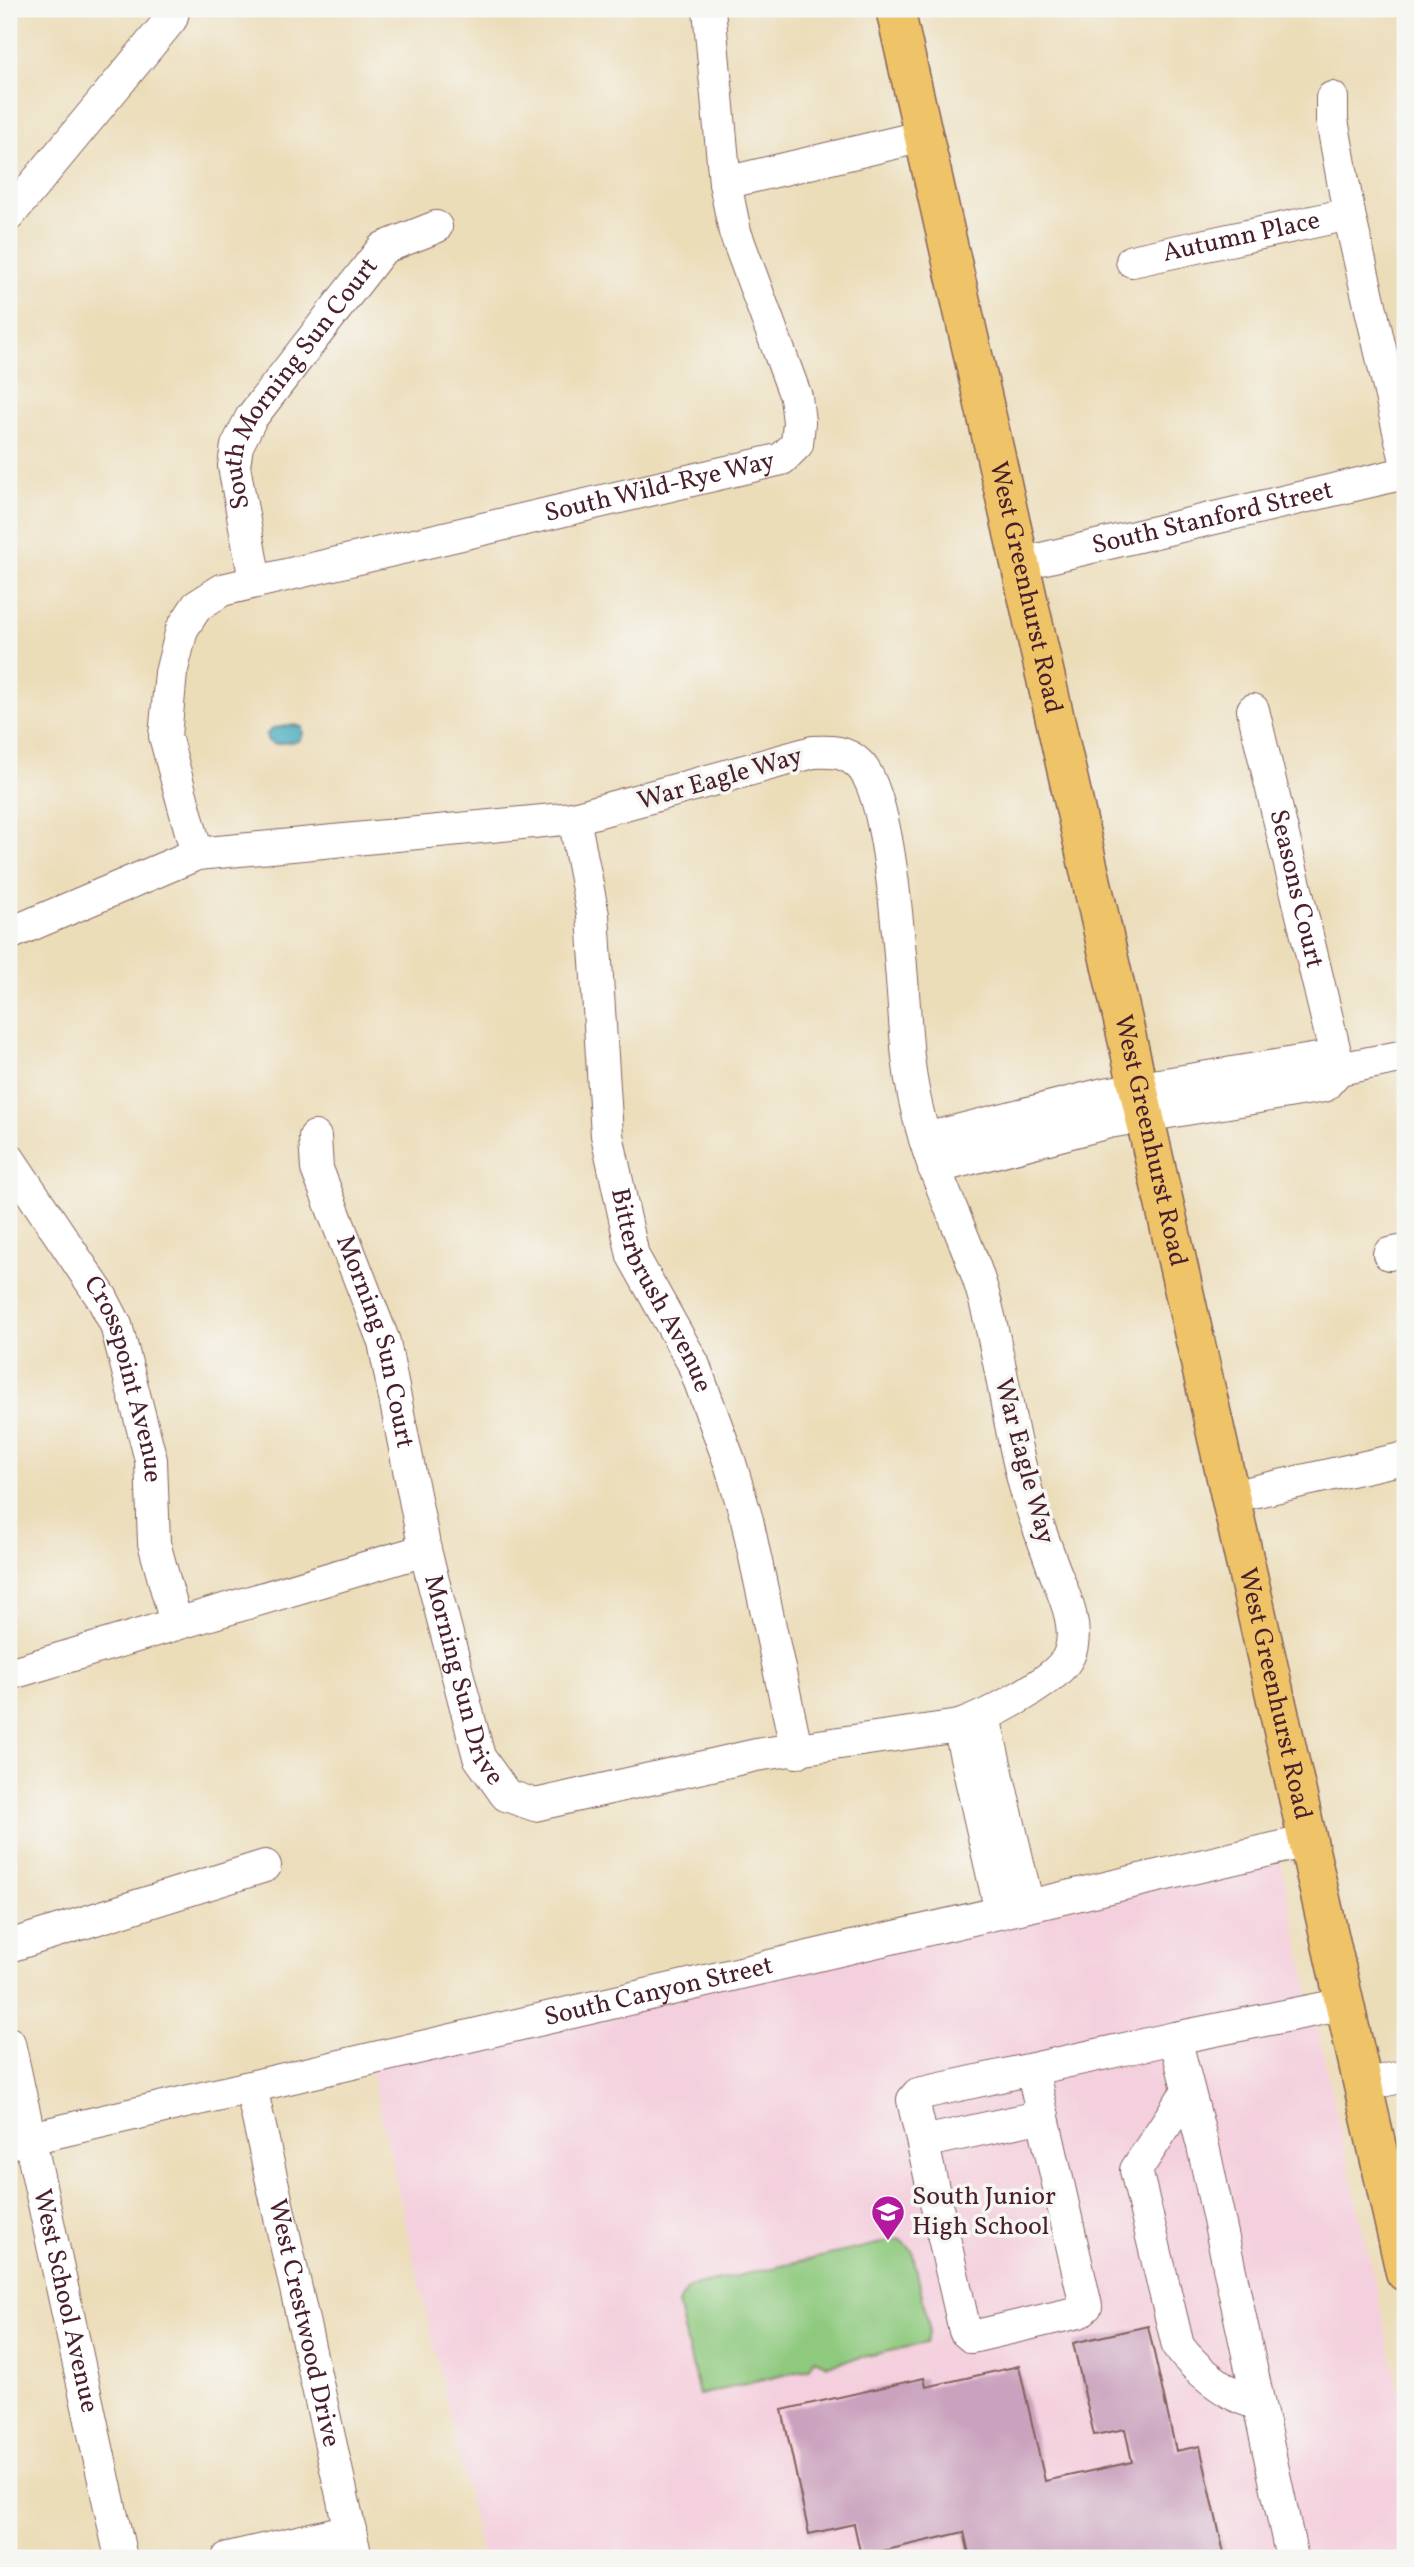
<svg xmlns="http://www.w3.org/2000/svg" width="1414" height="2567" font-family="Vollkorn,serif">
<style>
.built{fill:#f4cfdd}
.green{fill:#8ec97e;stroke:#6c7454;stroke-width:2}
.water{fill:#3da9bc;stroke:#446474;stroke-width:2}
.building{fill:#caa2be}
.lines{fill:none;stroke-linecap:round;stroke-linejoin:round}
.minor-casing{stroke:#83625d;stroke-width:34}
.major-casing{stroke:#83625d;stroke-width:41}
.minor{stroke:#fff;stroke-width:32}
.major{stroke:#efc469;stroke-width:38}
.labels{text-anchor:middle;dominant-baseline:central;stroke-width:7;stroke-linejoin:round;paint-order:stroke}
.street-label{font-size:26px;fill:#4a1f2b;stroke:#f6f6f2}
.poi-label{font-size:26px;fill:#4a1f2b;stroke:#f6f6f2;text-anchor:start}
</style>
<rect width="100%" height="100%" fill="#f6f6f2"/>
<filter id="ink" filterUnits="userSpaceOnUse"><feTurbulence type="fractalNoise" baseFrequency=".0143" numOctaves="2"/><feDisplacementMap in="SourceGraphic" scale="14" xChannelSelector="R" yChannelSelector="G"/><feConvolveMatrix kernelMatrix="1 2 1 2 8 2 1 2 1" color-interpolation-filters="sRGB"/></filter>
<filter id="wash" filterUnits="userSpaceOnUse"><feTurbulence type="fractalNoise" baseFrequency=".00686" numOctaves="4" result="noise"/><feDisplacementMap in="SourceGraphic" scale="28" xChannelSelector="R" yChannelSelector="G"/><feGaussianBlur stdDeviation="1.57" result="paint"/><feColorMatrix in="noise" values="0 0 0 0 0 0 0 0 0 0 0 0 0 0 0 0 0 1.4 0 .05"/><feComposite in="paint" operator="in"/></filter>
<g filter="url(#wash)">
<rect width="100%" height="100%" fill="#ecddb9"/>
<!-- built -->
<polygon class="built" points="1280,1860 1405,2418 1405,2558 482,2558 370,2066"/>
<!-- green -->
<polygon class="green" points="899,2239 912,2250 930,2332 926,2343 827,2365 815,2359 809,2369 699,2395 678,2304 689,2287"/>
<!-- water -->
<polygon class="water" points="295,725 302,727 303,734 299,741 274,744 268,741 266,735 273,728"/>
<g id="blocks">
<!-- building -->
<polygon class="building" points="1148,2326 1176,2451 1200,2446 1225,2558 970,2558 964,2532 861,2556 854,2524 809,2534 782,2410 924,2378 926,2387 1019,2366 1045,2481 1132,2462 1125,2429 1094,2435 1073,2343"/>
</g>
</g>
<g filter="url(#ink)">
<use href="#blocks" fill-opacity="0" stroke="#83625d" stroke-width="2"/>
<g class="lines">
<!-- minor casing -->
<g class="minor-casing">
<g id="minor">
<polyline points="709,9 725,183"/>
<polyline points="1332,98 1332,120 1349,214 1405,457"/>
<polyline points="9,215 171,19 174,9"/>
<path id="s1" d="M1132,261L1349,214"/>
<path id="s2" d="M1020,564L1405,473"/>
<path id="s3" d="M255,581L234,466L237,446L251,418L383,248L436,227"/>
<path id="s4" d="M1253,710L1339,1069"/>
<path id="s5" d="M574,818L593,915L607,1135L633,1256L693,1363L730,1463L747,1520L797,1752"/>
<path id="s6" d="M9,934L197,854L165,736L171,673L182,629L197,606L222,590L782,459L797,444L799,422L796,397L735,232L725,183L924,136"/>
<path id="s7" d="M315,1137L317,1169L384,1342L425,1550"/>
<polyline points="925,1139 1104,1094 1318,1059 1339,1069 1405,1056"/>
<path id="s8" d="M9,1159L102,1298L116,1325L151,1460L154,1543L176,1623"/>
<polyline points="934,1168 1109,1122 1324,1086 1339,1069"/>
<polyline points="1389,1254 1405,1251"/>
<polyline points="1230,1497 1405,1458"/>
<path id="s9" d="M9,1674L425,1550L479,1757L506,1795L535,1805L756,1755L959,1726C985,1717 1059,1681 1069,1655C1081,1627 1062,1591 1052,1564C1043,1538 1032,1512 1025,1486C1007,1421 1001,1354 982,1290C967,1238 940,1191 925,1139C917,1113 911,1085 908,1057C902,1001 896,799 859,764C846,751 830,751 813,752L574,818L197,854"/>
<polyline points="984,1717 1028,1906"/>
<polyline points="959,1726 1001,1912"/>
<polyline points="9,1946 265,1866"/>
<path id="s10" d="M9,2043L121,2558"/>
<polyline points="1032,2069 1086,2306 1079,2312 972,2337 965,2331 913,2100 918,2094 1175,2038"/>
<polyline points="1363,2085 1405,2076"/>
<path id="s11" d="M251,2087L356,2558"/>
<path d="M1187,2092L1136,2170L1178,2346C1195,2369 1229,2397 1257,2403"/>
<polyline points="923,2142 1043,2116"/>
<path id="s12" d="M9,2143L1308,1841"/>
<polyline points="228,2558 350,2530"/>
<polyline points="1292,2558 1203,2146 1175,2038 1345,2004"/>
</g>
</g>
<!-- major casing -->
<g class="major-casing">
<g id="major">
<path id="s13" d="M895,9L1405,2272"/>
</g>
</g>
<!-- minor -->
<use href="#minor" class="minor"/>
<!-- major -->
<use href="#major" class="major"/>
</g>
</g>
<!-- icons -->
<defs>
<g id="school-pin" transform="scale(1.75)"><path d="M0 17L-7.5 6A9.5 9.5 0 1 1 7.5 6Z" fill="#b5179e" stroke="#f6f6f2"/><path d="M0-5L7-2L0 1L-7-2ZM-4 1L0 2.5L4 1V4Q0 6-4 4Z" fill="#fff"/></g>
</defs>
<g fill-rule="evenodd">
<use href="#school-pin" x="888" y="2212"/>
</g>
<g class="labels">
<!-- street labels -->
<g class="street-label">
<text stroke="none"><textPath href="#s1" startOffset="112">Autumn Place</textPath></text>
<text stroke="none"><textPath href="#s3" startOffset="220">South Morning Sun Court</textPath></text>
<text stroke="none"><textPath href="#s6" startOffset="942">South Wild-Rye Way</textPath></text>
<text stroke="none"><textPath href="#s2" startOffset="198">South Stanford Street</textPath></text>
<text stroke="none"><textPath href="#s13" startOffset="593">West Greenhurst Road</textPath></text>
<text transform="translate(720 779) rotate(-16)">War Eagle Way</text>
<text stroke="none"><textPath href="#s4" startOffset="184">Seasons Court</textPath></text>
<text stroke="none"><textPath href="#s13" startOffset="1160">West Greenhurst Road</textPath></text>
<text stroke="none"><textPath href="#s5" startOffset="485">Bitterbrush Avenue</textPath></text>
<text stroke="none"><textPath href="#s7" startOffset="215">Morning Sun Court</textPath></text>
<text stroke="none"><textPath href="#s8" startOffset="252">Crosspoint Avenue</textPath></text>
<text transform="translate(1024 1461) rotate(75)">War Eagle Way</text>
<text stroke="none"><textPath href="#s9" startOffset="570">Morning Sun Drive</textPath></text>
<text stroke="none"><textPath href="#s13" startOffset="1727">West Greenhurst Road</textPath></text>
<text stroke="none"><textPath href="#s12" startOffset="667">South Canyon Street</textPath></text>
<text stroke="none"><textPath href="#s10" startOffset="264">West School Avenue</textPath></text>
<text stroke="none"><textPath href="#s11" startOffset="242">West Crestwood Drive</textPath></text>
</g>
<!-- poi labels -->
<g class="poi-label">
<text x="912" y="2197">South Junior<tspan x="912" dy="30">High School</tspan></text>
</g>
</g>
<!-- margin -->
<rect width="1414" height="2567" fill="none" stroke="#f6f6f2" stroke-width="35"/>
</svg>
